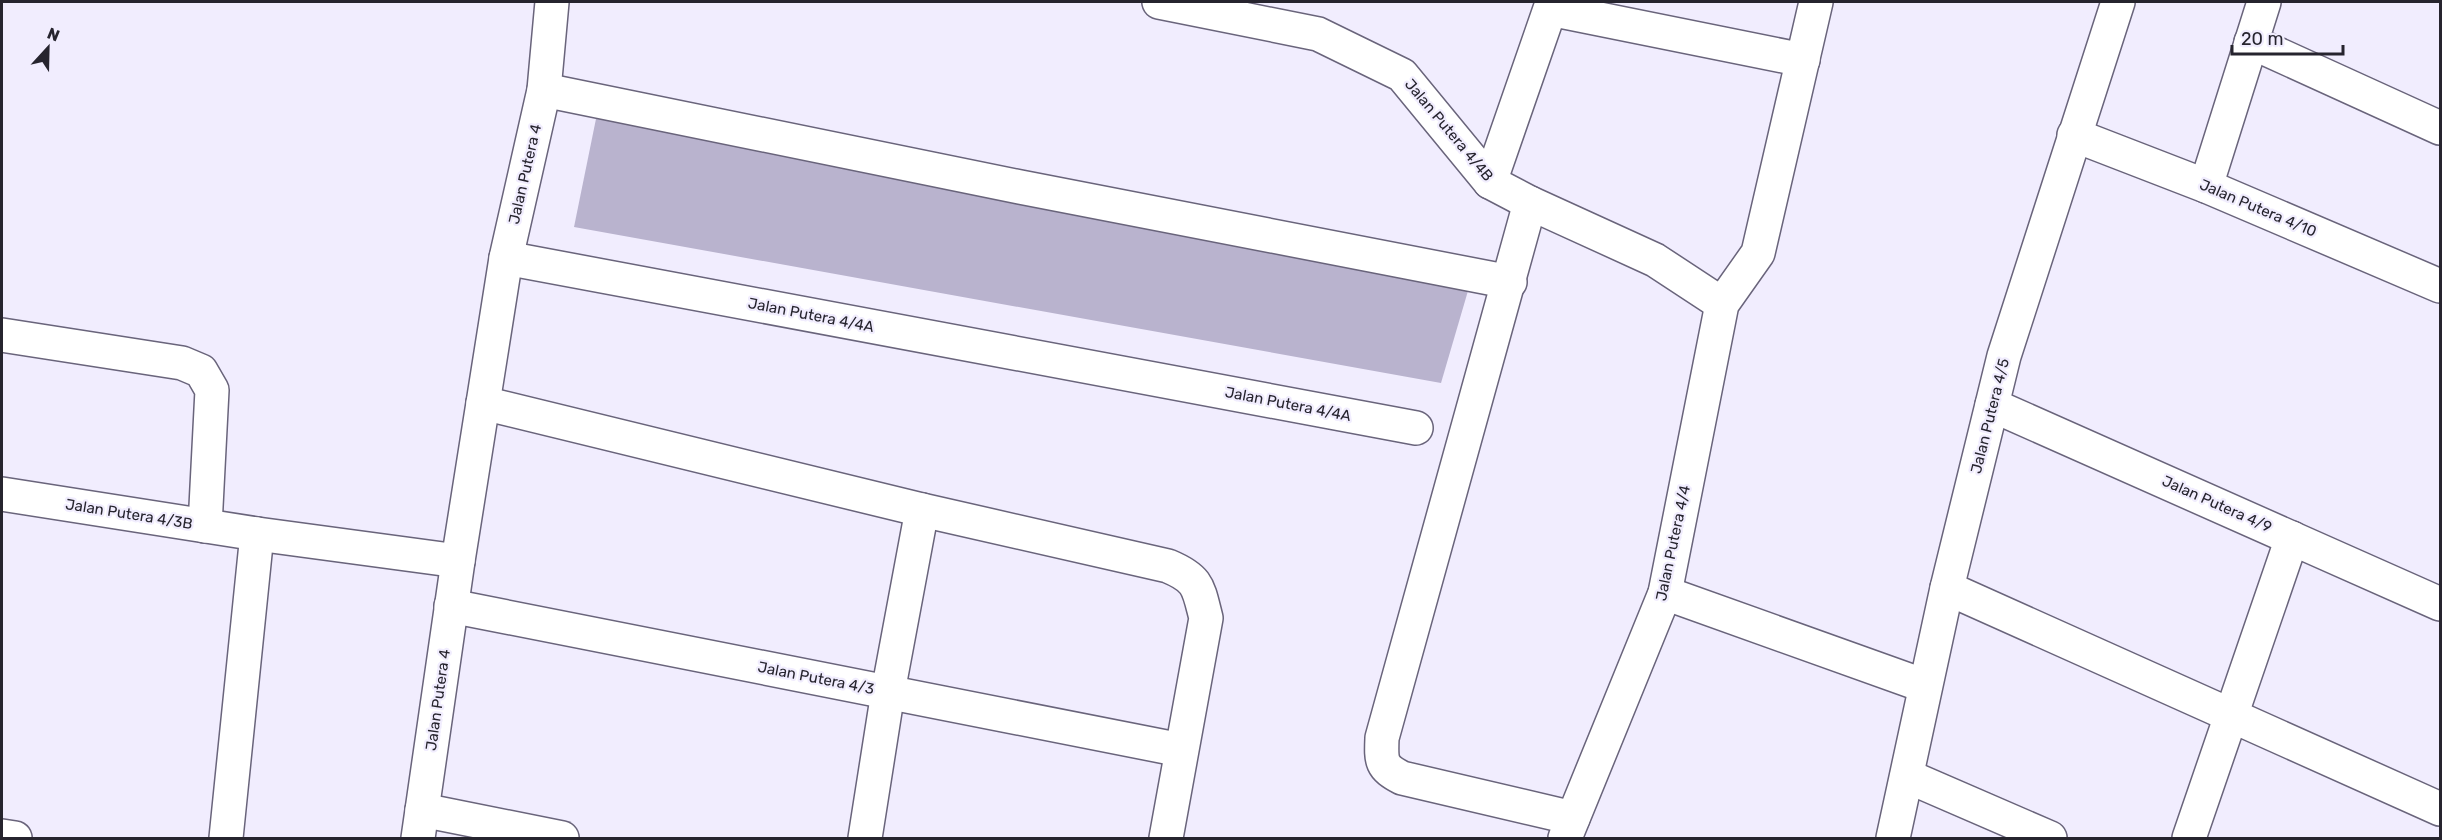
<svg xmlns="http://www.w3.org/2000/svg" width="2442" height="840" font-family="Rubik,sans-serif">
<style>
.building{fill:#b9b3ce}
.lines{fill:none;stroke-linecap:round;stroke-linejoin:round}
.minor-casing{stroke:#69647b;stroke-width:36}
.minor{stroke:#fff;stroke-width:33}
.labels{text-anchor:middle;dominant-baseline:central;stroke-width:4.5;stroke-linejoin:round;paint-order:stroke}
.street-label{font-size:15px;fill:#26242e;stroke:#f1edfe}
</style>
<rect width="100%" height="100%" fill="#f1edfe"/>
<!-- building -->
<polygon class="building" points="598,109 1470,284 1441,383 574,227"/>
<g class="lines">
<!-- minor casing -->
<g class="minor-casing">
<g id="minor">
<polyline points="1159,2 1318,34 1402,75 1490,182 1530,203 1655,260 1722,304"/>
<polyline points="2251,42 2440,128"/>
<polyline points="544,90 1020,187 1510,282"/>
<polyline points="2074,135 2206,186 2440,286"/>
<polyline points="1490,182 1550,9 1803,60"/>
<polyline points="2206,186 2264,2"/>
<path d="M1530,203L1382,738C1381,762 1381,767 1402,778L1573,818"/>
<polyline points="506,258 1416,428"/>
<polyline points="2,335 182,363 201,371 212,390 205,526"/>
<path d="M483,403L922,510L1168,566C1199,579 1198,587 1206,618L1166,838"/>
<polyline points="1992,405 2440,604"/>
<polyline points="2,494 257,534 458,561"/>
<polyline points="1947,588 2440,809"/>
<polyline points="1665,593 1925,686"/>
<polyline points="451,606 1181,750"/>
<polyline points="1907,776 2050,838"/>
<polyline points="422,810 562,838"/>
<polyline points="2,836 15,838"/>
<polyline points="226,838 257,534"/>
<polyline points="418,838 458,561 506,258 544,90 552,2"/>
<polyline points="865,838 888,692 922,510"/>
<polyline points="1565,838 1665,593 1722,304 1758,253 1816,2"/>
<polyline points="1893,838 1947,588 2004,356 2118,2"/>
<polyline points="2189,838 2292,538"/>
</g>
</g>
<!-- minor -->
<use href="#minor" class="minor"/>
</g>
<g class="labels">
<!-- street labels -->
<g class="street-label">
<text transform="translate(1449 130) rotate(50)">Jalan Putera 4/4B</text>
<text transform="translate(525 174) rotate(-77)">Jalan Putera 4</text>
<text transform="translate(2258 208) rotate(23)">Jalan Putera 4/10</text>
<text transform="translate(811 315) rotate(11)">Jalan Putera 4/4A</text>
<text transform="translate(1288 404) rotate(11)">Jalan Putera 4/4A</text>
<text transform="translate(1990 416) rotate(-76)">Jalan Putera 4/5</text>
<text transform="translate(2217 504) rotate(24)">Jalan Putera 4/9</text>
<text transform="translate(129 514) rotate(9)">Jalan Putera 4/3B</text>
<text transform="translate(1673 543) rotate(-78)">Jalan Putera 4/4</text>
<text transform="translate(816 678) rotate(11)">Jalan Putera 4/3</text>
<text transform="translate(438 700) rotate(-82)">Jalan Putera 4</text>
</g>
</g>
<!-- border -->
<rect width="2442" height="840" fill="none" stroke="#26242e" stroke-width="6"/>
<!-- north arrow -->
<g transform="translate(48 48) rotate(22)" stroke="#f1edfe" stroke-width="4.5" paint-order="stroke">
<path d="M0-4.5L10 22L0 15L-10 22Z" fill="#26242e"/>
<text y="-9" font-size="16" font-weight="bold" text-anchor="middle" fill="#26242e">N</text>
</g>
<!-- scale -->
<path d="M2232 45v9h111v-9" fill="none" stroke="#26242e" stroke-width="3"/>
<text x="2241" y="45" font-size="18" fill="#26242e" stroke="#f1edfe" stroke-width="4.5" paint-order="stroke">20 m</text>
</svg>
